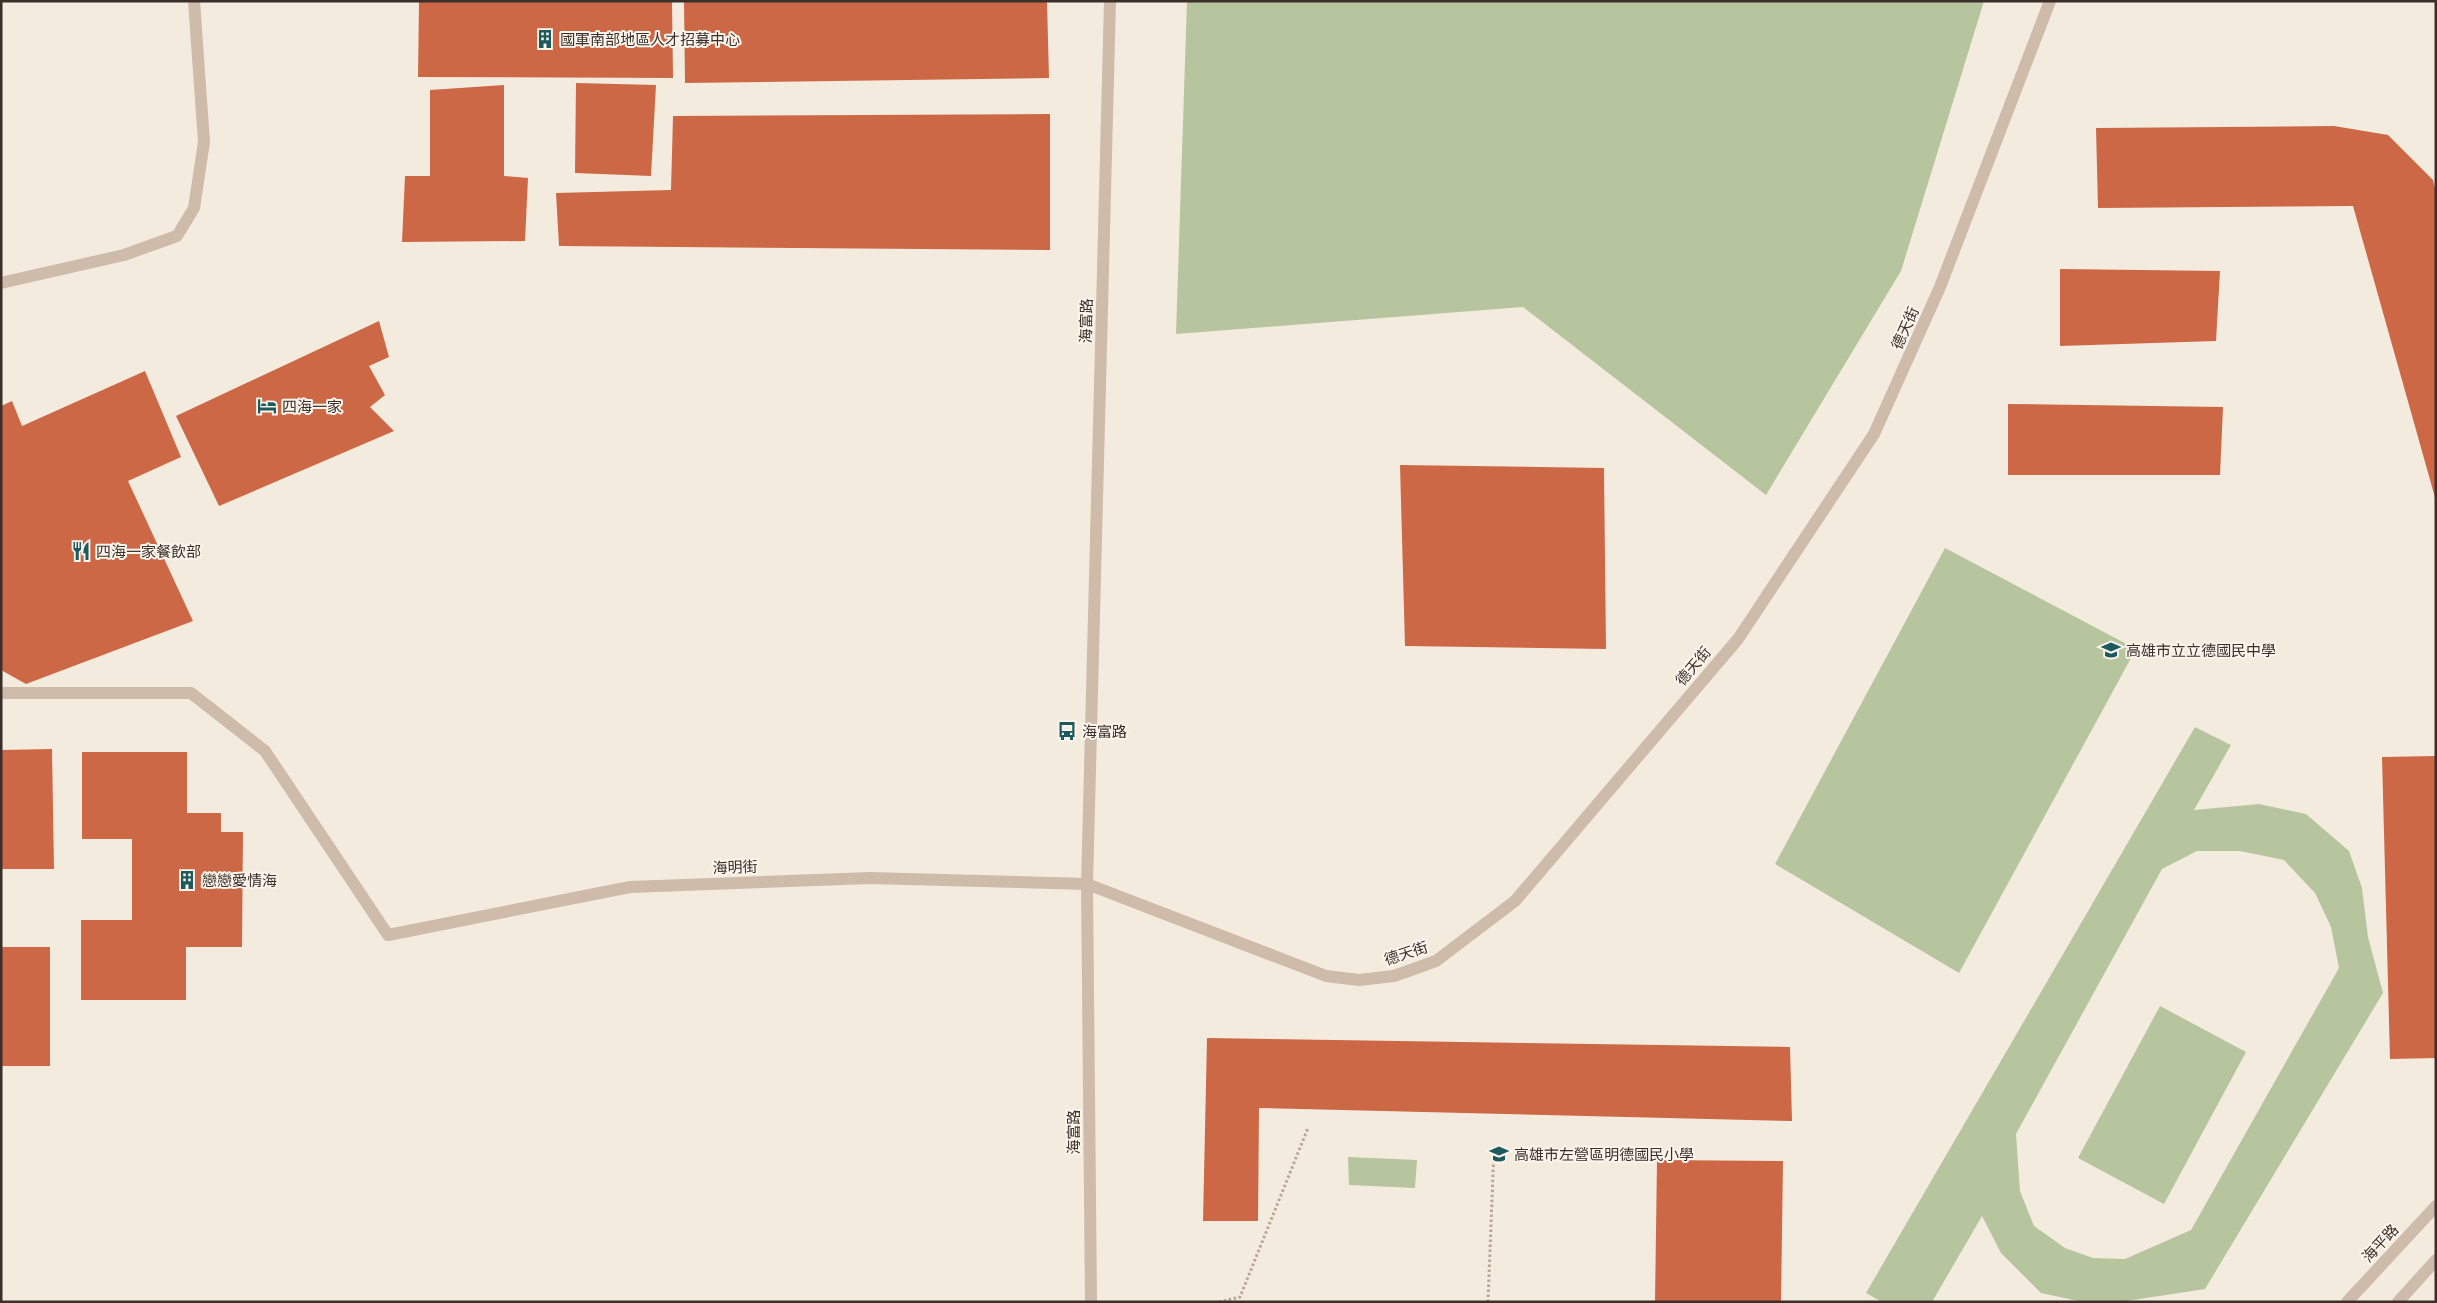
<svg xmlns="http://www.w3.org/2000/svg" width="2437" height="1303" font-family="Helvetica,'Noto Sans TC',sans-serif">
<style>
.green{fill:#b7c59e;fill-rule:evenodd}
.building{fill:#cc6845}
.lines{fill:none;stroke-linecap:round;stroke-linejoin:round}
.path{stroke:#baa594;stroke-width:3;stroke-dasharray:2.5 2.5;stroke-linecap:butt}
.service{stroke:#cebbaa;stroke-width:12}
.minor{stroke:#cebbaa;stroke-width:12}
.tertiary{stroke:#cebbaa;stroke-width:12}
.labels{text-anchor:middle;dominant-baseline:central;stroke-width:4;stroke-linejoin:round;paint-order:stroke}
.poi-label{font-size:15px;fill:#3b2f2a;stroke:#fbf5ec;text-anchor:start}
.street-label{font-size:15px;fill:#3b2f2a;stroke:#fbf5ec}
</style>
<rect width="100%" height="100%" fill="#f4ebdf"/>
<!-- green -->
<g class="green">
<polygon points="1187,1 1984,1 1901,271 1766,495 1523,307 1176,334"/>
<polygon points="1945,548 2136,649 1959,973 1775,864"/>
<path d="M2195,727L2231,745L2194,810L2259,804L2306,814L2349,851L2362,888L2368,937L2383,993L2205,1289L2120,1302H2083L2041,1293L2001,1253L1982,1216L1932,1302H1882L1866,1293ZM2197,851H2240L2284,860L2315,893L2331,927L2339,968L2191,1230L2125,1259L2093,1258L2065,1248L2034,1226L2020,1191L2016,1134L2162,869Z"/>
<polygon points="2160,1006 2246,1052 2164,1204 2078,1158"/>
<polygon points="1348,1157 1417,1160 1415,1188 1349,1185"/>
</g>
<!-- building -->
<g class="building">
<polygon points="419,1 672,1 673,78 418,77"/>
<polygon points="684,1 1047,1 1049,78 685,83"/>
<polygon points="576,83 656,85 651,176 575,173"/>
<polygon points="504,85 504,176 528,178 525,241 402,242 405,176 430,176 430,90"/>
<polygon points="1050,114 1050,250 559,246 556,193 671,190 673,116"/>
<polygon points="2334,126 2388,135 2433,180 2436,192 2436,501 2353,206 2098,208 2096,128"/>
<polygon points="2060,269 2220,271 2216,341 2060,346"/>
<polygon points="379,321 389,357 369,366 385,395 370,407 394,431 219,506 176,416"/>
<polygon points="145,371 181,457 128,481 193,621 26,684 1,670 1,406 12,401 22,426"/>
<polygon points="2008,404 2223,407 2220,475 2008,475"/>
<polygon points="1400,465 1604,468 1606,649 1405,646"/>
<polygon points="52,749 54,869 1,869 1,750"/>
<polygon points="82,752 187,752 187,813 221,813 221,832 243,832 242,947 186,947 186,1000 81,1000 81,920 132,920 132,839 82,839"/>
<polygon points="2436,756 2436,1058 2390,1059 2382,757"/>
<rect x="1" y="947" width="49" height="119"/>
<polygon points="1207,1038 1790,1047 1792,1121 1259,1108 1258,1221 1203,1221"/>
<polygon points="1657,1160 1783,1161 1781,1302 1655,1302"/>
</g>
<g class="lines">
<!-- path -->
<g class="path">
<polyline points="1219,1302 1240,1297 1308,1128"/>
<polyline points="1488,1302 1494,1148"/>
</g>
<!-- service -->
<g class="service">
<polyline points="1,283 124,255 177,236 194,208 204,142 194,1"/>
<polyline points="1,693 191,693 265,751 388,935"/>
</g>
<!-- minor -->
<g class="minor">
<polyline points="388,935 630,887 870,878 1087,884 1326,976 1359,980 1394,976 1436,961 1515,901 1738,639 1874,434 1940,287 2050,1"/>
<polyline points="1091,1302 1087,884 1110,1"/>
</g>
<!-- tertiary -->
<g class="tertiary">
<polyline points="2347,1302 2436,1206"/>
<polyline points="2398,1302 2436,1260"/>
</g>
</g>
<!-- icons -->
<defs>
<g id="building-bare" transform="scale(1.5)"><path d="M-4-6H4V6H1V3H-1V6H-4ZM-2.5-4.3h1.7v1.8h-1.7ZM.8-4.3h1.7v1.8H.8ZM-2.5-1h1.7V.8h-1.7ZM.8-1h1.7V.8H.8Z" fill="#1c5a5f" stroke="#fbf5ec" stroke-width="2.5" paint-order="stroke"/></g>
<g id="hotel-bare" transform="scale(1.5)"><path d="M-6-4.5h1.5V1H6V5H4.5V3h-9V5H-6ZM-4 0a1.8 1.8 0 1 1 3.6 0ZM.5 0V-2.5h3Q6-2.5 6 0Z" fill="#1c5a5f" stroke="#fbf5ec" stroke-width="2.5" paint-order="stroke"/></g>
<g id="restaurant-bare" transform="scale(1.5)"><path d="M-5-6h1v4h1v-4h1v4h1v-4h1v5L-1.5 .5V6h-2V.5L-5-1ZM5-6V6H3V1.5H1.5Q1.5-4 5-6Z" fill="#1c5a5f" stroke="#fbf5ec" stroke-width="2.5" paint-order="stroke"/></g>
<g id="school-bare" transform="scale(1.5)"><path d="M0-5L7-2L0 1L-7-2ZM-4 1L0 2.5L4 1V4Q0 6-4 4Z" fill="#1c5a5f" stroke="#fbf5ec" stroke-width="2.5" paint-order="stroke"/></g>
<g id="bus-bare" transform="scale(1.5)"><path d="M-5-6H5V4H4V6H2V4H-2V6H-4V4H-5ZM-3.5-4V0h7V-4ZM-3.5 1.2v1.5H-2V1.2ZM2 1.2v1.5H3.5V1.2Z" fill="#1c5a5f" stroke="#fbf5ec" stroke-width="2.5" paint-order="stroke"/></g>
</defs>
<g fill-rule="evenodd">
<use href="#building-bare" x="545" y="39"/>
<use href="#hotel-bare" x="267" y="406"/>
<use href="#restaurant-bare" x="81" y="551"/>
<use href="#school-bare" x="2111" y="650"/>
<use href="#bus-bare" x="1067" y="731"/>
<use href="#building-bare" x="187" y="880"/>
<use href="#school-bare" x="1499" y="1154"/>
</g>
<g class="labels">
<!-- poi labels -->
<g class="poi-label">
<text x="560" y="39">國軍南部地區人才招募中心</text>
<text x="282" y="406">四海一家</text>
<text x="96" y="551">四海一家餐飲部</text>
<text x="2126" y="650">高雄市立立德國民中學</text>
<text x="1082" y="731">海富路</text>
<text x="202" y="880">戀戀愛情海</text>
<text x="1514" y="1154">高雄市左營區明德國民小學</text>
</g>
<!-- street labels -->
<g class="street-label">
<text transform="translate(1086 321) rotate(-89)">海富路</text>
<text transform="translate(1905 328) rotate(-66)">德天街</text>
<text transform="translate(1693 666) rotate(-50)">德天街</text>
<text transform="translate(735 867) rotate(-2)">海明街</text>
<text transform="translate(1406 953) rotate(-18)">德天街</text>
<text transform="translate(1073 1132) rotate(-90)">海富路</text>
<text transform="translate(2380 1243) rotate(-47)">海平路</text>
</g>
</g>
<!-- border -->
<rect width="2437" height="1303" fill="none" stroke="#3b2f2a" stroke-width="5"/>
</svg>
